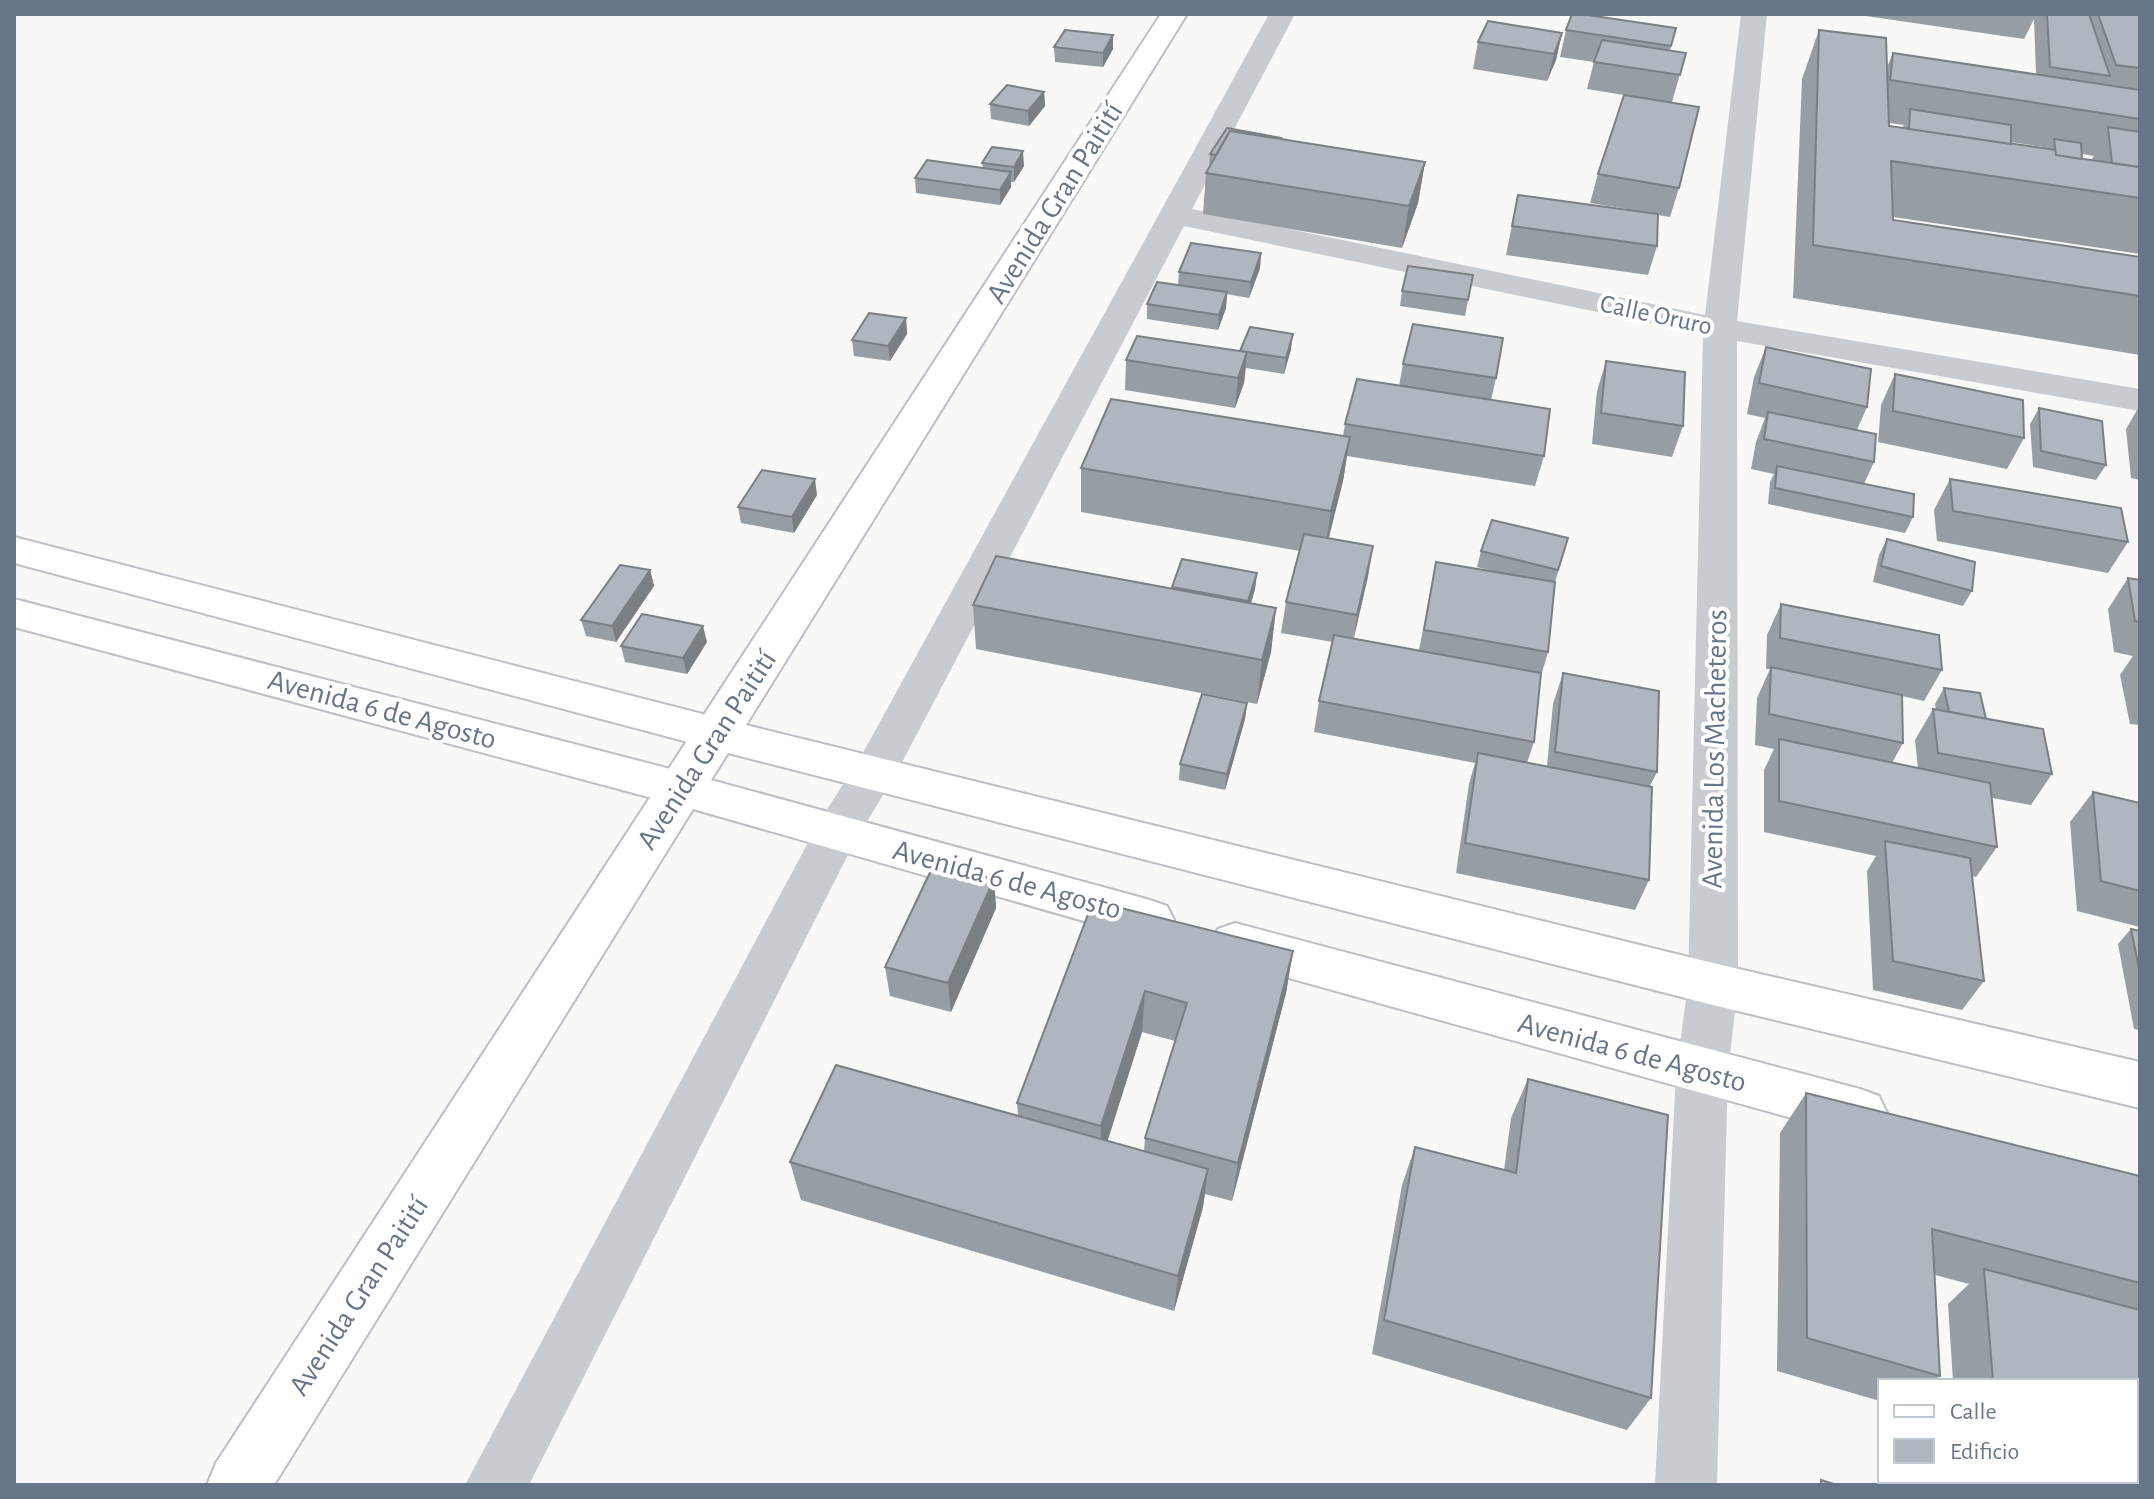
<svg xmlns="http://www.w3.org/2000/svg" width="2154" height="1499" font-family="'Alegreya Sans',sans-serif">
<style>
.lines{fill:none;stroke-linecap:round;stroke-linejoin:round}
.secondary-casing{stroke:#bdc0c6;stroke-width:4}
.primary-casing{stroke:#bbbec3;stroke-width:4}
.street{fill:#c8cbcf;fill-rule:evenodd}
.secondary{fill:#fff;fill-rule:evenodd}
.primary{fill:#fff;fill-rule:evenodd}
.wall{fill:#969da3;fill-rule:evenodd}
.shaded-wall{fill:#7a7f84}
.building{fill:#afb6bd;stroke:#7a7f84;stroke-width:2}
.labels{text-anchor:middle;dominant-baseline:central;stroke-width:8;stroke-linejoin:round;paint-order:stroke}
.far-street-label{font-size:26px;fill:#667589;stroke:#fff}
.street-label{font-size:30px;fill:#667589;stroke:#fff}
</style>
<rect width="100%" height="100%" fill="#f8f9f6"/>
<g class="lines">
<!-- secondary casing -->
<g class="secondary-casing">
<g id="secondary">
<polygon points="14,537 718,718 733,723 740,734 733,745 718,750 14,563"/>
<polygon points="14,599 682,772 698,777 704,789 698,801 682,806 14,627"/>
</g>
</g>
<!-- primary casing -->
<g class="primary-casing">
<g id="primary">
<polygon points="1161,14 1187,14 746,725 1713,963 2140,1062 2140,1108 1713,1005 728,753 711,780 1150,900 1167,906 1174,920 1167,934 1150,940 693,809 274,1485 207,1485 216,1463"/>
<polygon points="1235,923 1860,1089 1879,1096 1887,1113 1879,1130 1860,1137 1235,963 1218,957 1211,943 1218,929"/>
</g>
</g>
<!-- street -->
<polygon class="street" points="1269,14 1295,14 1192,209 1705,315 1741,14 1767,14 1737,321 2140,389 2140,411 1737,341 1738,984 1728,1073 1717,1485 1655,1485 1676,1073 1688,984 1703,334 1184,226 897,772 854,843 529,1485 465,1485 820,820 859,760"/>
<!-- secondary -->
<use href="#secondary" class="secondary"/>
<!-- primary -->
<use href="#primary" class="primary"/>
</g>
<!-- wall -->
<g class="wall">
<path d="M1852,14H2140V254L1893,217V220L2140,257V355L1793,298L1802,79L1819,30L1887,67L1893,53L2036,74L2034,19L2024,39ZM1889,123L1904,125L1902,128L1889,126ZM2011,142L2050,148L2011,144ZM2082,154L2094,156L2091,160L2082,159Z"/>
<polygon points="1676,28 1670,50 1686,53 1672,102 1679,188 1670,217 1658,215 1657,246 1648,275 1506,255 1518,195 1633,210 1590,203 1598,174 1624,95 1587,89 1594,62 1560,57 1566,30"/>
<polygon points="1562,33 1556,60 1547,81 1473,69 1478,42"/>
<polygon points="1113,35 1113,49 1103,67 1055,62 1054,47"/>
<polygon points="1044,92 1045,106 1029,126 991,119 990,104"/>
<polygon points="1281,139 1425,162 1418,203 1402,248 1203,214 1206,173 1209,168 1210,154"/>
<polygon points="982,163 1024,166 1014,182 1011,182 1011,187 1000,205 916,193 915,178 983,168"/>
<polygon points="1261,253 1260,268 1249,298 1227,294 1226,308 1218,330 1147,319 1147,304 1178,285 1179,272"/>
<polygon points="1473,275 1465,316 1400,306 1402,291"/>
<polygon points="906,318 907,334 890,361 854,356 852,340"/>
<polygon points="1766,347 1867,407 1857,430 1874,462 1864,484 1913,517 1905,533 1768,504 1770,482 1774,474 1751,469 1756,442 1765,418 1747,414 1754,377"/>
<polygon points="1291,349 1284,374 1246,368 1244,383 1235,408 1125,390 1126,360 1240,351"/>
<polygon points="1606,361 1683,426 1672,457 1592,444 1597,391"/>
<polygon points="1403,364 1496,378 1491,400 1544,456 1535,486 1347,456 1343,481 1329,538 1373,546 1353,638 1419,650 1436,562 1500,573 1477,567 1481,551 1568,538 1555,582 1548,652 1541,676 1534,742 1527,763 1547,766 1553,704 1563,673 1657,772 1650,786 1649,880 1635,910 1456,873 1469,784 1475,763 1314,732 1319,701 1333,642 1281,633 1286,602 1300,551 1081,512 1081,468 1343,436 1345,424 1399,386"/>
<polygon points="1895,374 2024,438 2007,469 1878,442 1881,405"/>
<polygon points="2140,405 2140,480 2131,478 2126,429"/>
<polygon points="2039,408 2106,465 2096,480 2033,467 2030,424"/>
<polygon points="1950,479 2128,542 2108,573 1937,541 1934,510"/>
<polygon points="817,495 794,533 741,523 738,507"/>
<polygon points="1887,539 1972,591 1963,606 1873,582 1879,555"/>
<polygon points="650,570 654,586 616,642 586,636 581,620"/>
<polygon points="1257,573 1255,589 1251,603 1276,608 1271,652 1257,704 976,649 973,605 1172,589 1172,587"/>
<polygon points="2128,578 2140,580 2140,725 2130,724 2120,675 2133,656 2114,652 2108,609"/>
<polygon points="1781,604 1942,670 1924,701 1902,696 1903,743 1892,763 1918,768 1915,740 1933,709 1936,710 1935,704 1944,688 1986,719 2052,774 2031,805 1992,798 1997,847 1976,877 1972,876 1984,981 1962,1010 1873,990 1867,871 1876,856 1764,832 1764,770 1774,749 1755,745 1757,698 1770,669 1766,669 1767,635"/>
<polygon points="707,642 687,674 625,662 621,646"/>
<polygon points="1247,703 1245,719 1225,790 1179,780 1180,764"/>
<polygon points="2093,792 2140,803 2140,927 2077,911 2070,822"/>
<polygon points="994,879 996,908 951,1012 890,996 885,967"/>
<path d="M1093,901L1293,951L1286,993L1232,1201L1205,1194L1203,1207L1174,1311L801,1200L790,1162L1018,1116L1017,1103ZM1142,1032L1175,1041L1145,1138L1144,1151L1107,1141Z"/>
<polygon points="2131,929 2140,931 2140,1030 2134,1029 2118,944"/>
<polygon points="1528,1079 1651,1398 1627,1430 1372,1354 1402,1185 1415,1147 1504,1170 1511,1118"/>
<polygon points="1806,1093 2140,1176 2140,1485 1959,1485 1959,1481 2136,1481 2136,1381 1953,1381 1948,1304 1969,1284 1935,1275 1940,1376 1934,1381 1880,1381 1880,1401 1777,1371 1780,1133"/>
</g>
<!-- shaded-wall -->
<g class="shaded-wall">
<polygon points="1562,33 1556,60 1547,81 1554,54"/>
<polygon points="1113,35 1113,49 1103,67 1103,53"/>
<polygon points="1044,92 1045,106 1029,126 1028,111"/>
<polygon points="1023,151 1024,166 1014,182 1014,167"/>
<polygon points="1425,162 1418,203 1402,248 1409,206"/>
<polygon points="1011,172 1011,187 1000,205 1000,190"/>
<polygon points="1261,253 1260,268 1249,298 1251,282"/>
<polygon points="1227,292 1226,308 1218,330 1219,315"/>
<polygon points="906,318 907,334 890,361 888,346"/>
<polygon points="1293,334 1291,349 1284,374 1286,358"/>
<polygon points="1247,352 1244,383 1235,408 1238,378"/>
<polygon points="1350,437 1343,481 1324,555 1331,511"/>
<polygon points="815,479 817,495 794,533 792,517"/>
<polygon points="1373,546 1368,577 1352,646 1357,615"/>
<polygon points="650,570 654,586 616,642 612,626"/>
<polygon points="1257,573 1255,589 1247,617 1248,601"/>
<polygon points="1276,608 1271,652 1257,704 1262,660"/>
<polygon points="703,626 707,642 687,674 683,658"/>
<polygon points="1247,703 1245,719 1225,790 1227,774"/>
<polygon points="994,879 996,908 951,1012 948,983"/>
<polygon points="1293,951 1286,993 1232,1201 1238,1163"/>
<polygon points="1145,991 1142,1032 1100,1165 1101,1126"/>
<polygon points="1208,1169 1203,1207 1174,1311 1178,1276"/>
</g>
<!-- building -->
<g class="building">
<polygon points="1572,14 1581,14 1676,28 1671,46 1566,30"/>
<polygon points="2047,14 2089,14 2110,76 2050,67"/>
<polygon points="2098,14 2140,14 2140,68 2116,65"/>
<polygon points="1488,21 1562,33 1554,54 1478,42"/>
<polygon points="1065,30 1113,35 1103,53 1054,47"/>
<polygon points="1819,30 1886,38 1889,126 2056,150 2056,155 2140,167 2140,198 1891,161 1893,220 2140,257 2140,296 1813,245"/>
<polygon points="1602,40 1686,53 1680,75 1594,62"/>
<polygon points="1893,53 2140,90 2140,119 1890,80"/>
<polygon points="1007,85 1044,92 1028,111 990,104"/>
<polygon points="1624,95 1699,107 1679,188 1598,174"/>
<polygon points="1910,109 2011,125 2011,144 1909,129"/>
<polygon points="2108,127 2140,132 2140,167 2112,163"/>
<polygon points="1227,128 1281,138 1280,139 1230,131 1216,155 1210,154"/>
<polygon points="1230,131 1425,162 1409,206 1206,173"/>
<polygon points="2054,139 2081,143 2082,159 2056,155"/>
<polygon points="992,147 1023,151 1014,167 982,163"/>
<polygon points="927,160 1011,172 1000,190 915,178"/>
<polygon points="1518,195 1658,214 1657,246 1512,226"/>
<polygon points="1191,243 1261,253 1251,282 1179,272"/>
<polygon points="1408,266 1473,275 1468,300 1402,291"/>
<polygon points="1157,282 1227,292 1219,315 1147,304"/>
<polygon points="869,313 906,318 888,346 852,340"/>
<polygon points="1413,324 1503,338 1496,378 1403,364"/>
<polygon points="1250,327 1293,334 1286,358 1240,351"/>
<polygon points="1137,336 1247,352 1238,378 1126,360"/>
<polygon points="1766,347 1871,369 1867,407 1759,383"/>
<polygon points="1606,361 1685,372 1683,426 1601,413"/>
<polygon points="1895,374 2023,400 2024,438 1893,411"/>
<polygon points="1357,379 1550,409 1544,456 1345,424"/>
<polygon points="1111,399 1350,437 1331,511 1081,468"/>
<polygon points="2039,408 2102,421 2106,465 2041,451"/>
<polygon points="1768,412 1876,434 1874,462 1764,439"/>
<polygon points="1777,466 1914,494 1913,517 1775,488"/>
<polygon points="762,470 815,479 792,517 738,507"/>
<polygon points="1950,479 2121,508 2128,542 1953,511"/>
<polygon points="1492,520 1568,538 1558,570 1481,551"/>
<polygon points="1304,534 1373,546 1357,615 1286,602"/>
<polygon points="1887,539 1975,562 1972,591 1881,566"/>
<polygon points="996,556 1276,608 1262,660 973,605"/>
<polygon points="1182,559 1257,573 1248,601 1172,587"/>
<polygon points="1436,562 1555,582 1548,652 1424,630"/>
<polygon points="620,565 650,570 612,626 581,620"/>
<polygon points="2128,578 2140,580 2140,622 2135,621"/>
<polygon points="1781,604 1939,635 1942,670 1780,638"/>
<polygon points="642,614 703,626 683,658 621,646"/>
<polygon points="1334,635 1541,673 1534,742 1319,701"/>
<polygon points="1771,667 1902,695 1903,743 1769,714"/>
<polygon points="1563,673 1659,691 1657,772 1555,752"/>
<polygon points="1944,688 1980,693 1986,719 1949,712"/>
<polygon points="1202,694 1247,703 1227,774 1180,764"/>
<polygon points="1933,709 2043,729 2052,774 1938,753"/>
<polygon points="1779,739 1990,783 1997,847 1779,801"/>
<polygon points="1478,753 1652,787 1649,880 1465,843"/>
<polygon points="2093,792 2140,803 2140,891 2101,881"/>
<polygon points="1885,841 1970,858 1984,981 1893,961"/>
<polygon points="934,864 994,879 948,983 885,967"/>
<polygon points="1093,901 1293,951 1238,1163 1145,1138 1187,1003 1145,991 1101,1126 1017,1103"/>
<polygon points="2131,929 2140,931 2140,974"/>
<polygon points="836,1065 1208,1169 1178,1276 790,1162"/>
<polygon points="1528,1079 1668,1115 1651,1398 1384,1320 1415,1147 1516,1173"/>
<polygon points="1806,1093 2140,1176 2140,1283 1932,1229 1940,1376 1807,1338"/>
<polygon points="1984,1269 2140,1310 2140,1485 2001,1485 2001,1481 2136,1481 2136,1381 1993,1381"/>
<polygon points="1821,1480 1837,1485 1821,1485"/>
</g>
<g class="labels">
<!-- far-street labels -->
<g class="far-street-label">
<text transform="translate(1656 315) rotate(12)">Calle Oruro</text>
</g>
<!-- street labels -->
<g class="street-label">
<text transform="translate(1055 203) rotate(-58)">Avenida Gran Paitití</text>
<text transform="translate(382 710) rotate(15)">Avenida 6 de Agosto</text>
<text transform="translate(1715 749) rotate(-89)">Avenida Los Macheteros</text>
<text transform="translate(707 750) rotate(-57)">Avenida Gran Paitití</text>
<text transform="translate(1007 880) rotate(15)">Avenida 6 de Agosto</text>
<text transform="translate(1632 1053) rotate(15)">Avenida 6 de Agosto</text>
<text transform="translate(359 1296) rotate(-57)">Avenida Gran Paitití</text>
</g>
</g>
<!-- border -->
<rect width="2154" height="1499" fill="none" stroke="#667589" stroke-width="32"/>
<!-- legend -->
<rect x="1878" y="1379" width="260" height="104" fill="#ffffff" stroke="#c2c8d0" stroke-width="2"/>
<rect x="1894" y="1405" width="40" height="12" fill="#ffffff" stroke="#c2c8d0" stroke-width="2"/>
<text x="1950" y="1419" font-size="24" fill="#667589">Calle</text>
<rect x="1894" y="1439" width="40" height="24" fill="#afb6bd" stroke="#c2c8d0" stroke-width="2"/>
<text x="1950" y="1459" font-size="24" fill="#667589">Edificio</text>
</svg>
